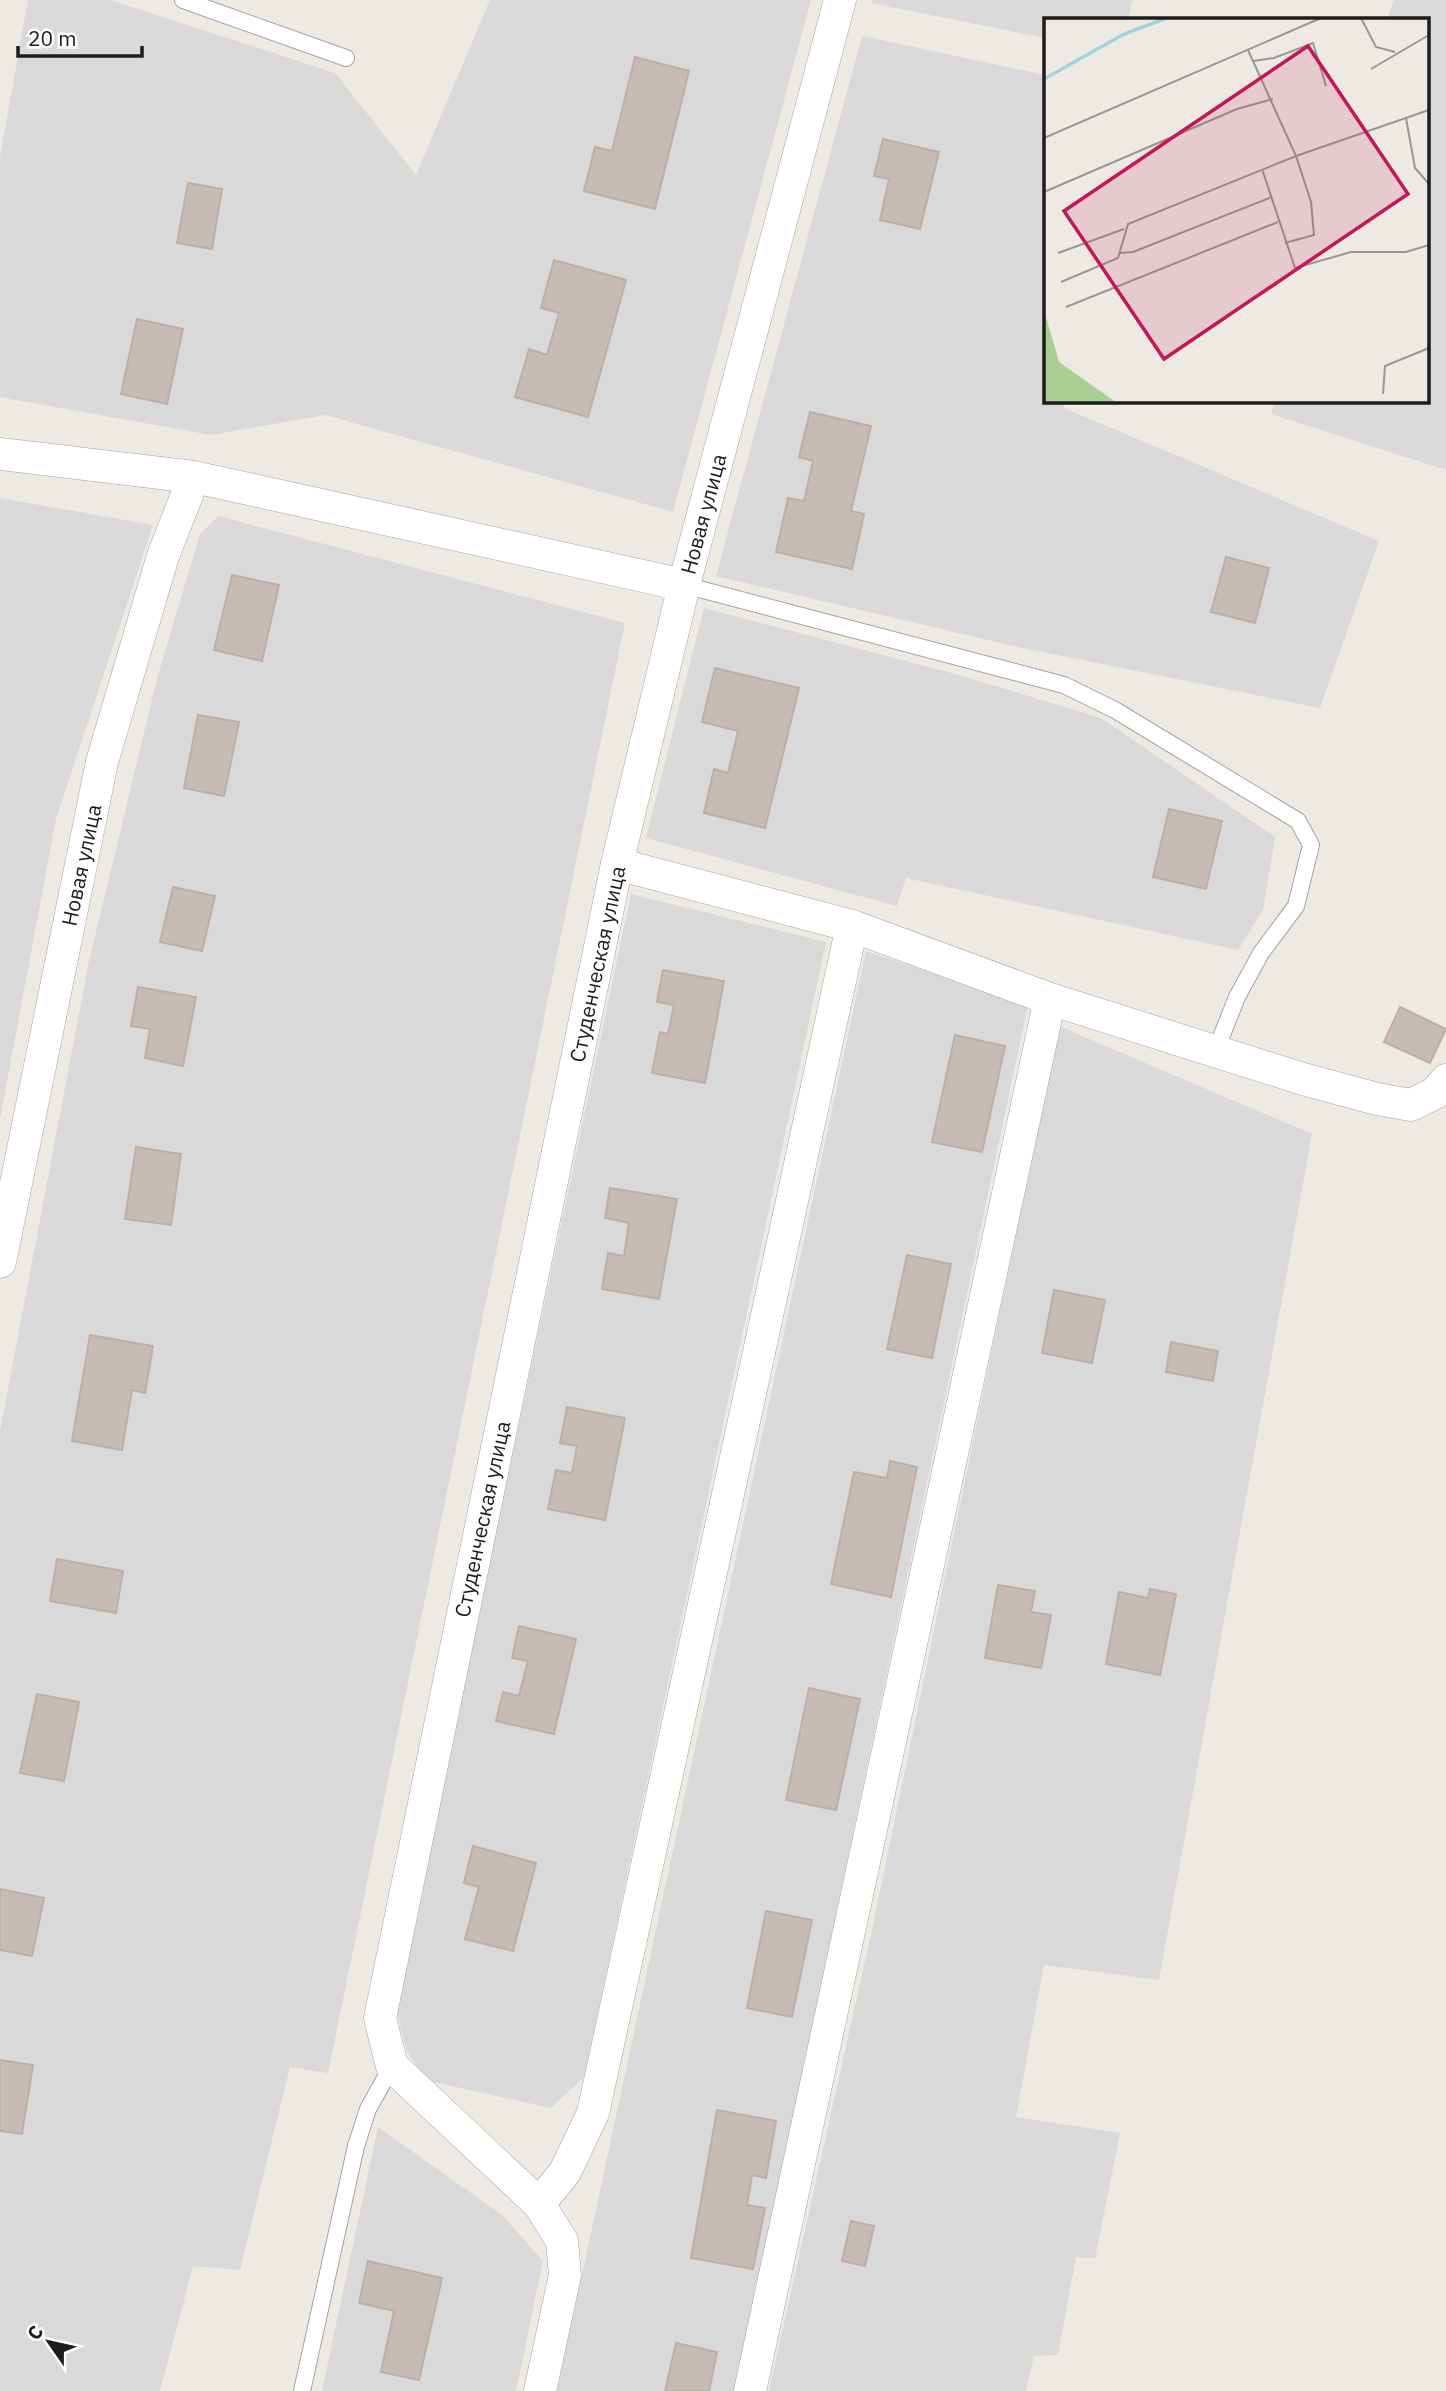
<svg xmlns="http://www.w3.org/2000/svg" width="1446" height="2391" font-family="'IBM Plex Sans',sans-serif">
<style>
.residential{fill:#dad9d9}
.building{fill:#c6bbb5;stroke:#c0aea4;stroke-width:2}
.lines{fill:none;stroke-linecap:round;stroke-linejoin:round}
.lane-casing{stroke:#a3a3a3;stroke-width:18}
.street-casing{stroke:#a3a3a3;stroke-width:33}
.lane{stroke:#fff;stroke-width:16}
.street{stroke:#fff;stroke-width:32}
.labels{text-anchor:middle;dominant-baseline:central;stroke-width:6;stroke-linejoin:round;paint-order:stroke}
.street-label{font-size:21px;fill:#1c1c1c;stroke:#fff}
.inset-river{fill:none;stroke:#a0d4dd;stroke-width:3.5}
.inset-road{fill:none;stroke:#9a9793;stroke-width:2}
.view{fill:#c2185b;fill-opacity:0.15;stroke:#c2185b;stroke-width:3.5}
.inset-edge{fill:none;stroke:#1c1c1c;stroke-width:3.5}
</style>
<rect width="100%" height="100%" fill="#eee9e2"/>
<!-- residential -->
<g class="residential">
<polygon points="28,0 110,0 335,73 416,175 490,0 811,0 673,512 325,415 211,435 0,397 0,157"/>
<polygon points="873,0 1132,0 1128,19 1045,19 1045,38 872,3"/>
<polygon points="1394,0 1446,0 1446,470 1271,414 1275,401 1427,401 1427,19 1387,19"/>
<polygon points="862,36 1045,75 1045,401 1065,401 1064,408 1379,541 1320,708 1018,647 716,576"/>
<polygon points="0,498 153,525 56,819 0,1119"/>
<polygon points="218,516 625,623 328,2073 290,2067 240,2270 193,2266 160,2391 0,2391 0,1431 89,961 158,675 200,534"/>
<polygon points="704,608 959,675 1101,718 1275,837 1263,910 1238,950 906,878 897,906 646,838"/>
<polygon points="631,894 826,942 584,2077 551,2108 425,2080 406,2049 396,2007"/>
<polygon points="866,951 1028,1005 735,2391 557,2391"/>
<polygon points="1059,1026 1312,1134 1159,1980 1044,1965 1016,2117 1120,2133 1095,2258 1076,2257 1058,2355 1034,2356 1026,2391 769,2391 872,1930"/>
<polygon points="378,2127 502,2215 543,2261 516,2391 322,2391"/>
</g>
<!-- building -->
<g class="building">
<polygon points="635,57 689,71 655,209 584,191 595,147 612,151"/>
<polygon points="883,139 939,152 920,229 880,220 889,179 874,176"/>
<polygon points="188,183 222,189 212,249 177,243"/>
<polygon points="554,260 626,280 588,417 515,397 529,349 547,355 559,313 541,308"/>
<polygon points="137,319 183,329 167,404 121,394"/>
<polygon points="810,412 871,426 851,511 864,514 852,569 776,552 788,498 804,501 813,461 799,457"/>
<polygon points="1226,557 1269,568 1255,623 1211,612"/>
<polygon points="232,575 279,585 262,661 214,650"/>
<polygon points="715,668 799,688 765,828 704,813 714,769 728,773 738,731 702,722"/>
<polygon points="198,715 239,722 224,796 184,788"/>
<polygon points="1169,809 1222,821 1206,889 1153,877"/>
<polygon points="173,887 215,896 202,951 160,942"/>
<polygon points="663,970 724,981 705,1083 652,1073 660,1032 668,1034 674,1005 657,1002"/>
<polygon points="138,987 196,997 183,1066 145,1058 150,1029 131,1026"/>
<polygon points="1400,1007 1446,1029 1430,1063 1384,1042"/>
<polygon points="955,1035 1005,1046 982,1152 932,1142"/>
<polygon points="136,1147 181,1154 171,1225 125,1219"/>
<polygon points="610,1188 677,1199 659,1299 602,1289 608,1253 624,1256 629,1223 605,1218"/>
<polygon points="907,1255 951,1264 932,1358 887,1349"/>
<polygon points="1054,1290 1105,1300 1092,1363 1042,1353"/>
<polygon points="90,1335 153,1346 145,1393 132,1390 122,1450 72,1441"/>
<polygon points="1171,1342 1218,1351 1213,1381 1166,1372"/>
<polygon points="567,1407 625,1418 605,1520 548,1509 556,1470 572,1473 577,1446 560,1443"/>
<polygon points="890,1461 917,1467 891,1597 831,1584 854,1472 887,1478"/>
<polygon points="57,1559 123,1571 116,1613 50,1601"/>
<polygon points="998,1585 1035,1591 1031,1612 1051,1615 1041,1668 985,1658"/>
<polygon points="1150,1589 1176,1594 1160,1675 1106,1664 1119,1592 1148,1598"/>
<polygon points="519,1626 576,1639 554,1734 496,1721 503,1692 519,1696 528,1661 512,1658"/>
<polygon points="809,1688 860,1699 836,1810 786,1800"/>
<polygon points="37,1694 79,1702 64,1781 20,1773"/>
<polygon points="473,1846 536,1863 513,1951 465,1939 479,1887 464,1883"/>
<polygon points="0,1889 44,1898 32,1956 0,1950"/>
<polygon points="766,1911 812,1920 792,2017 747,2008"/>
<polygon points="0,2060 33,2065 22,2134 0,2131"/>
<polygon points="717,2110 776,2121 766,2178 752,2175 747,2205 765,2208 753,2269 691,2258"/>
<polygon points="851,2221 874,2226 865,2266 842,2261"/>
<polygon points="368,2261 442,2278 419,2380 381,2372 394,2311 359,2303"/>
<polygon points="676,2343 717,2352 709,2391 665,2391"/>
</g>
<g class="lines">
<!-- lane casing -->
<g class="lane-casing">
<g id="lane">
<polyline points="183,0 346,58"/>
<polyline points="684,585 1064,685 1115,710 1298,821 1311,845 1296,906 1261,953 1237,997 1216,1050"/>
<polyline points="302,2391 356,2146 368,2109 392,2066"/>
</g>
</g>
<!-- street casing -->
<g class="street-casing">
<g id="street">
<polyline points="0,454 194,477 684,585 840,0"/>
<polyline points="617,864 852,926 1050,999 1303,1079 1377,1099 1411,1105 1435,1093 1446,1080"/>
<polyline points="0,1262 102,762 163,556 194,477"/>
<polyline points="539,2204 565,2172 593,2113 852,926"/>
<polyline points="540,2391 565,2275 562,2241 539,2204 392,2066 380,2018 617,864 684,585"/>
<polyline points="750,2391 1050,999"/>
</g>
</g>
<!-- lane -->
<use href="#lane" class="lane"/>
<!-- street -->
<use href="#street" class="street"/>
</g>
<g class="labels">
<!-- street labels -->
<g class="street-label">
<text transform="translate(703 514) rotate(-75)">Новая улица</text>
<text transform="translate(81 865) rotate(-78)">Новая улица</text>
<text transform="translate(597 964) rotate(-78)">Студенческая улица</text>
<text transform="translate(482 1519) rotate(-78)">Студенческая улица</text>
</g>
</g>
<!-- overview -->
<g transform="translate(1044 18)">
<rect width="385" height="385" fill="#eee9e2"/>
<path d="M0,292L15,344L73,385H0Z" fill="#aacf95"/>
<path class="inset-river" d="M0,61L80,16L123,0"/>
<path class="inset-road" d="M317,0L332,29L351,34M204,32L252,138L385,92M209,43L230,40L269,25L282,68M327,51L385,17M362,100L371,150L385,166M0,120L277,0M218,151L251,250L307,234H362L385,227M0,174L193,91L229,81M14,235L80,211M76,235L89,234L228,179M17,264L74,240L84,206L252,138L267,184L270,217L241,225M22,289L234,204M339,376L341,348L385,330"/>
<path class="view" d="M264,28L364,176L120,341L20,193Z"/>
<rect width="385" height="385" class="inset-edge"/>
</g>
<!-- north arrow -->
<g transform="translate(49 2342) rotate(304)" stroke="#ffffff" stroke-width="5" paint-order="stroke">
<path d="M0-5L12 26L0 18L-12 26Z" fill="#1c1c1c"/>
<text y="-10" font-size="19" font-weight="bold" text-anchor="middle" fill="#1c1c1c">С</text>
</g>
<!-- scale -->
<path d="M18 46v10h124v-10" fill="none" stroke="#1c1c1c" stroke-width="3.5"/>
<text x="28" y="46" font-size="21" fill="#1c1c1c" stroke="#ffffff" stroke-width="5" paint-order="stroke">20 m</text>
</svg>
